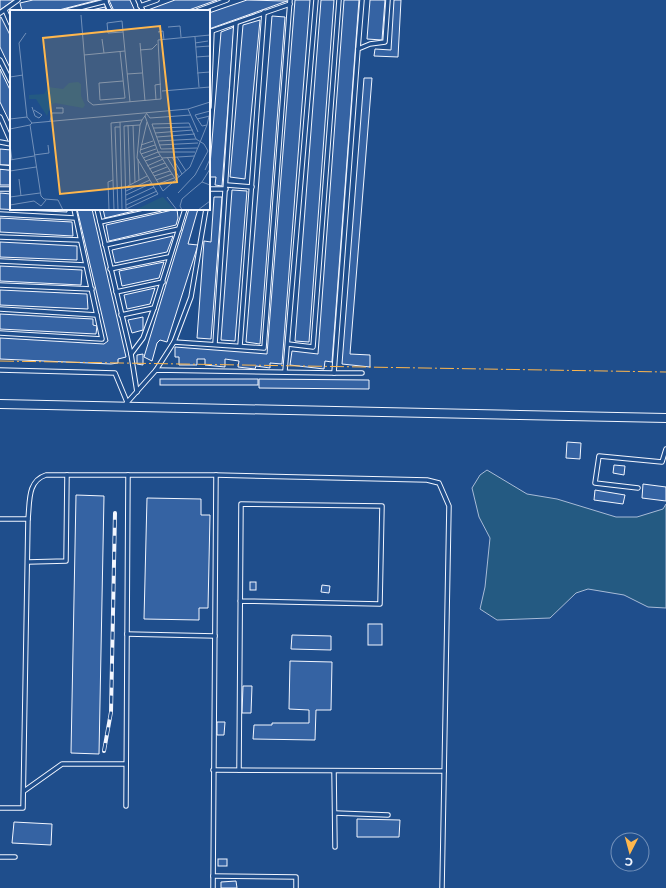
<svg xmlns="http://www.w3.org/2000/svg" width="666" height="888" font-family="Montserrat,sans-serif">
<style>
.green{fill:#245a82;stroke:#a8bbd7}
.building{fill:#3563a3;stroke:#f2f6ff}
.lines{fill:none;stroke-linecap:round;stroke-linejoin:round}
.service-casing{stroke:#f2f6ff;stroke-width:5.5}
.tertiary-casing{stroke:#f2f6ff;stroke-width:10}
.service{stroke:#1f4e8c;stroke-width:3.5}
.tertiary{stroke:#1f4e8c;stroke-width:8}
.rail-casing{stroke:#f2f6ff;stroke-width:4}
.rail{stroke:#1f4e8c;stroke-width:2.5;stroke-dasharray:8;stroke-linecap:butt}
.power{stroke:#ffb74d;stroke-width:1;stroke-dasharray:14 3 2 3;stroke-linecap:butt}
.inset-road{fill:none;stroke:#7391ba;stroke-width:1}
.view{fill:#ffb74d;fill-opacity:0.15;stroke:#ffb74d;stroke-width:2}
.inset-edge{fill:none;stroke:#f2f6ff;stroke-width:2}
</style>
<rect width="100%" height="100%" fill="#1f4e8c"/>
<!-- green -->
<polygon class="green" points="487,470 527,494 557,499 616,517 637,517 663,509 666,504 666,608 648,607 624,595 588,589 576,593 550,618 497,620 480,609 485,587 490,538 479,517 472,488 480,475"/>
<!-- building -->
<g class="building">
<polygon points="0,0 14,0 0,10"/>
<polygon points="33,0 98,0 55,11 20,11 22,11 20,3"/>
<polygon points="109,0 130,0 135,11 114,11"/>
<polygon points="175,0 217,0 186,11 148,10"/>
<polygon points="247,0 287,1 209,29 209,13"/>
<polygon points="295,0 310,0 282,364 270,363 270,368 256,366 255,369 238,367 239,361 225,359 225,367 205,365 205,359 197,359 197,365 179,365 179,357 175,357 175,347 267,354"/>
<polygon points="321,0 334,0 309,342 295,341"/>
<polygon points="344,0 359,0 332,362 325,361 324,369 290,365 292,351 318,354"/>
<polygon points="370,0 385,0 382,40 367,39"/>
<polygon points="394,0 401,0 398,57 374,56 375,49 391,50"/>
<polygon points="105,7 106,11 87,11"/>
<polygon points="272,16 285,17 260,344 246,342"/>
<polygon points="0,17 1,17 11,37 11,70 0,47"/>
<polygon points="260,20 245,179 230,177 243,25"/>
<polygon points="234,27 222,186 215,185 216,177 209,177 221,32"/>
<polygon points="0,69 11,92 11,125 0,102"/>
<polygon points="364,78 372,78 350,354 370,355 370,367 342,364"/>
<polygon points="0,149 11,150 11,165 0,165"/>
<polygon points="0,169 11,170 11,185 0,185"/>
<polygon points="232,190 247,191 235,341 221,340"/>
<polygon points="0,193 11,194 11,209 67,209 67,212 0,209"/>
<polygon points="214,197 222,197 211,339 197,338 204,241 211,242"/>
<polygon points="77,209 92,209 126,357 118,359 118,363 111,364 0,359 0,338 104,344 108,341"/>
<polygon points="103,209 142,209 105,218"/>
<polygon points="177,209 178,218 176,225 109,241 106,225"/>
<polygon points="189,209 198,209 188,244 198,245 167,342 160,340 157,343 152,361 144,357"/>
<polygon points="0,218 72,222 73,236 0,232"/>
<polygon points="173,236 167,252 115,263 112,250"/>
<polygon points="0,242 77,246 77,260 0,257"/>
<polygon points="164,262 159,278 122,286 119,271"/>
<polygon points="0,266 82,270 81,285 0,281"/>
<polygon points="155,288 150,304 127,309 124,295"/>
<polygon points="0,290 87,294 88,309 0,305"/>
<polygon points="0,314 93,319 93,325 97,326 96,334 0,329"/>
<polygon points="143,317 143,330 132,333 128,320"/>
<polygon points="143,354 143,365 137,364 137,355"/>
<rect x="160" y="379" width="98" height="6"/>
<polygon points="259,379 369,380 369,389 259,388"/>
<polygon points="567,442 581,443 580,459 566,458"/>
<polygon points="614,465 625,466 624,475 613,473"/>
<polygon points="643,484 666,487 666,501 642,498"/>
<polygon points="595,490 625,495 623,504 594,500"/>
<polygon points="76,495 104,496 99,754 71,753"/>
<polygon points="147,498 201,499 201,515 210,515 208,608 199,608 199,620 144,619"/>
<rect x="250" y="582" width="6" height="8"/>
<polygon points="322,585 330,586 329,593 321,592"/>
<rect x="368" y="624" width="14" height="21"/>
<polygon points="292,635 331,636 331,650 291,649"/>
<polygon points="290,661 332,662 331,710 316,710 315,740 253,739 254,725 272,725 272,723 309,723 309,710 289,709"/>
<polygon points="243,686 252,686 251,713 242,713"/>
<polygon points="217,722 225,722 224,735 217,735"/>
<polygon points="357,819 400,820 399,837 357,837"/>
<polygon points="14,822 52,824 51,845 12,843"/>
<rect x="218" y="859" width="9" height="7"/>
<polygon points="236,881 237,888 221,888 221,882"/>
</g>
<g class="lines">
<!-- service casing -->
<g class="service-casing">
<g id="service">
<polyline points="105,0 110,11"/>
<polyline points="138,0 143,11"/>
<polyline points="140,6 157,0"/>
<polyline points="5,10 11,24"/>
<polyline points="67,11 106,1"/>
<polyline points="197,11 227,0"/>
<polyline points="0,13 18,0"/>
<polyline points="209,32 290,4"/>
<polyline points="358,49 362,0"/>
<polyline points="0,60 11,82"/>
<polyline points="209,107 212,31"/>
<polyline points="0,117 11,142"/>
<polyline points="0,142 11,144"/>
<polyline points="0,167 11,168"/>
<polyline points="227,185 252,187"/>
<polyline points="0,189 11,189"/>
<polyline points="209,189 226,189"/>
<polyline points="97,209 131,354 137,392"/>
<polyline points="0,214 75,218"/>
<polyline points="100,222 160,209"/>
<polyline points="0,237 80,240"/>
<polyline points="105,245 179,229"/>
<polyline points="0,261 85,265"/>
<polyline points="110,269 169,257"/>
<polyline points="0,285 92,289"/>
<polyline points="116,292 163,282"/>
<polyline points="0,309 97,315"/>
<polyline points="121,315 154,308"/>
<polyline points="0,333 102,339 74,209"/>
<polyline points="174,342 264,348 290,0"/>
<polyline points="215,344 236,23"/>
<polyline points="288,344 313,347 339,0"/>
<polyline points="240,346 264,12"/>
<polyline points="131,354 143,338 154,308 185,209"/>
<polyline points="0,370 115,373 127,402"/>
<polyline points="156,370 174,342 191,297 206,209"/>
<polyline points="285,371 316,0"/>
<polyline points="334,373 362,373"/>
<polyline points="124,406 156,370 334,373 358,49 370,44 385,42 388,0"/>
<polyline points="638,488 595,483 599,456 662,462 666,449"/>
<polyline points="0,519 28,519"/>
<polyline points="28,562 66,561 67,475"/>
<polyline points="127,634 215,636"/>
<polyline points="213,770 444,771"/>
<polyline points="239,770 241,504 382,506 380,604 240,601"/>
<polyline points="334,771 335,847"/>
<polyline points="24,791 62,764 126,764"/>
<polyline points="126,806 128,475"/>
<path d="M0,808H23L28,519C30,502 27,481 46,475H216L427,480L439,483L449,506L442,888"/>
<polyline points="335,813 388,815"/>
<polyline points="0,857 15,857"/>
<polyline points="213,876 296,877 296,888"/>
<polyline points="213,888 216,475"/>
</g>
</g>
<!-- tertiary casing -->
<g class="tertiary-casing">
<polyline id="tertiary" points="0,404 666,418"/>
</g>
<!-- service -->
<use href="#service" class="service"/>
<!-- tertiary -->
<use href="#tertiary" class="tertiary"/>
<!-- rail casing -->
<g class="rail-casing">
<polyline id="rail" points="104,751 111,712 115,513"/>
</g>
<!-- rail -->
<use href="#rail" class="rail"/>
<!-- power -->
<polyline class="power" points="0,361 666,372"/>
</g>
<!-- overview -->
<g transform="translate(10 10)">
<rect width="200" height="200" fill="#1f4e8c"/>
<path d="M68,72L71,74V86L75,95L73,98L45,93L41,95L37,106L26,89H19V85L34,84L38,77L53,79L59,73ZM153,187L165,200H125L150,188Z" fill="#245a82"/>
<path class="inset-road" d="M71,5L78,91L83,95L151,89L148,30L200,25M158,17L170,16L171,27M113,22L98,23L97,13L112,11L120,92M148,22L153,21L154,30M16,23L9,33L17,107L22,113M185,27L189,77M92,29L94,43M130,33L135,91M185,33L198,31M186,37L200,36M130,40L142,39L147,34M110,41L115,88L90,90L89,73L113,71M74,45L115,41M186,47L200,46M187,63L200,62M117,64L132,63M0,67L13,65M152,81L200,77M146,90L145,75L151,74M22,97L25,106L29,108L32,105L24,100M178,99L188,122M137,104L140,108L181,105M135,106L148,142L166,170M0,109L17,107M187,109L200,106M40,111L42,103H53V98H46M110,112L112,200M137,112L130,142L153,181L180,157L197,115L200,102M118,115L120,175M123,115L125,172M130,115L127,148L148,184L116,199L114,116L130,115L132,110M197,115L192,116L185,105L200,101M144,118L181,117M0,119L20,115M145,123L183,120M147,127L185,124M148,131L186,129M0,135L2,150M131,135L143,131M149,135L188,133M130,140L145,135M131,144L146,139M24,145L39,143L38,135M157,147L169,167M162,147L172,164M167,147L176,161M133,148L148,142H185M152,148L184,146M128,149L129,170M0,150L24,146M135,151L150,146M137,156L153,149M139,159L155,153M195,160L200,149M0,161L26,157M142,163L157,157M144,166L160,161M9,169L11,186M103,170L104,200M146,170L162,164M192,172L200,159M148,174L164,168M116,177L137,166M116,181L140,170M168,183L185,165L198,141L194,134L186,129L179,113L142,114L151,139L187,138M116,185L142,173M0,187L30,183M157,187L167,200M116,190L144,177M0,195L24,191L31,196L36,190M116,195L147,181M53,200L48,190L34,189L31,186L20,115L22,113L178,99L200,92M99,200L98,172L103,170L101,113L132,110L137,103M108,200L105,117H110M172,200L170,196L172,189L180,182L192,172L200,175M188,200L200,191"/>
<path class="view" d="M150,16L167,172L50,184L33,28Z"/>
<rect width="200" height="200" class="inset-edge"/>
</g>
<!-- north arrow -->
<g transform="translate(630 852) rotate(186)"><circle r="19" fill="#1f4e8c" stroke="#7391ba"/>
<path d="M0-3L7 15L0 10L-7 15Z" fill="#ffb74d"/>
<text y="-6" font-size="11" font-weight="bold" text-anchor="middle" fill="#f2f6ff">С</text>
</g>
</svg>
